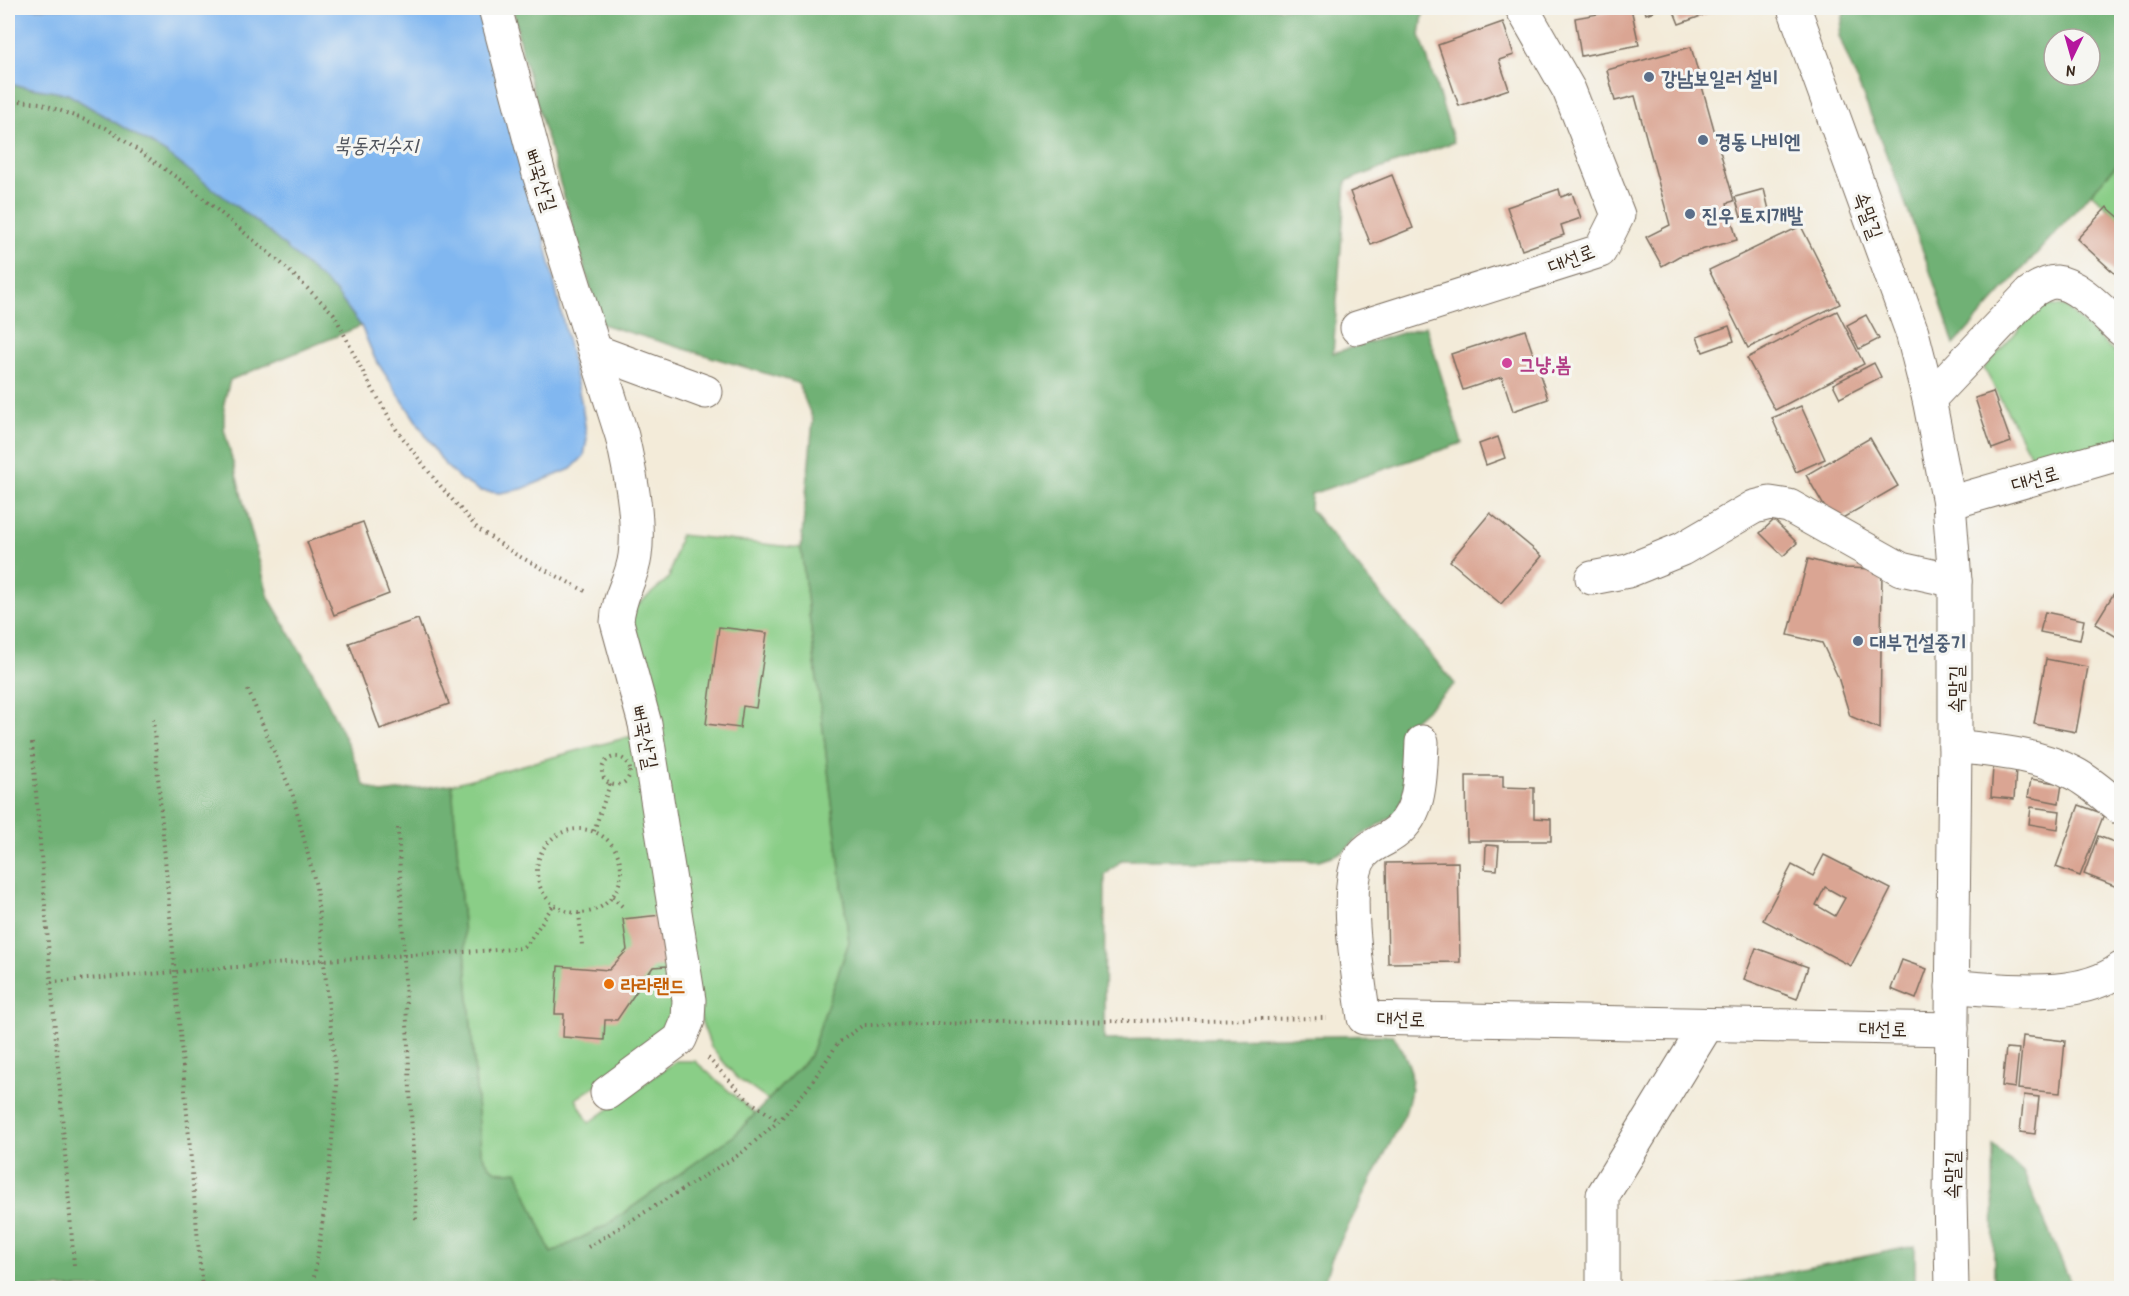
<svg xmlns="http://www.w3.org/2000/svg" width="2129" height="1296" font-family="'Patrick Hand','Poor Story',sans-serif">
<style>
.green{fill:#8ace87;stroke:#627c52;stroke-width:1.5}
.forest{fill:#6fb174;stroke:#556e49;stroke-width:1.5;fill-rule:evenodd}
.water{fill:#81b7f0;stroke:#5e7087;stroke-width:1.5}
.building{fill:#daa593;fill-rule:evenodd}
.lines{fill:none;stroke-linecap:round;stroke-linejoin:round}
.minor-casing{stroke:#7b6e5f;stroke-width:35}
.path{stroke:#7b6e5f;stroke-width:4;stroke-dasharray:1.5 4.5;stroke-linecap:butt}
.minor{stroke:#fff;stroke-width:33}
.service-dot{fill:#5c6f8a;stroke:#f6f6f2;stroke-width:2}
.hotel-dot{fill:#d1479c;stroke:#f6f6f2;stroke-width:2}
.food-dot{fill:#e8710a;stroke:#f6f6f2;stroke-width:2}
.labels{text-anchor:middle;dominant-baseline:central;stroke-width:6;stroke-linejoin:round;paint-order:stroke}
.service-label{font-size:20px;font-weight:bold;fill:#4e5e75;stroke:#f6f6f2;text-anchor:start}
.street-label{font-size:20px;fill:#3b2a1e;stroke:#f6f6f2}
.hotel-label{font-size:20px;font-weight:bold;fill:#b23c85;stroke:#f6f6f2;text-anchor:start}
.food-label{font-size:20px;font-weight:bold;fill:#c56008;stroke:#f6f6f2;text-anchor:start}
.water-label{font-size:21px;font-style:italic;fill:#50545d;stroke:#f6f6f2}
</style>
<rect width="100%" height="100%" fill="#f6f6f2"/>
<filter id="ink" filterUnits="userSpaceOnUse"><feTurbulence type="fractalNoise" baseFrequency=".0167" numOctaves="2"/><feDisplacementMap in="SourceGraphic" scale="12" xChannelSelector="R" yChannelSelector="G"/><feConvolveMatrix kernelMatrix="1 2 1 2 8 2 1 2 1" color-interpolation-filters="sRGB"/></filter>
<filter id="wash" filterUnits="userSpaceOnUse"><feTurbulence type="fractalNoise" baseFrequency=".008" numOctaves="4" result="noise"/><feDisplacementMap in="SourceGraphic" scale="24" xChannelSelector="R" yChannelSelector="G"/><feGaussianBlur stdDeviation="1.35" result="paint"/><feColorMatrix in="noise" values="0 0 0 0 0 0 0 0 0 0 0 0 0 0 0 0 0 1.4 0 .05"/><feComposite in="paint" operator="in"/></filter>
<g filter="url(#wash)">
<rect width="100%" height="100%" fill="#f3ebd9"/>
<!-- green -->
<g class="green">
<polygon points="2121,160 2121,220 2091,193"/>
<polygon points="2047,305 2065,307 2121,358 2121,439 2036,465 1984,368 2037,309"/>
<polygon points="680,535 801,548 849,942 810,1056 768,1100 737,1078 711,1047 701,1020 626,615 669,578"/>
<path d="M640,734L675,990L671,1028L658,1043L576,1099L589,1123L676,1061H695L755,1114L735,1135L605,1226L551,1254L517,1172C495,1174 491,1172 481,1152L452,784Z"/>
</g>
<!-- forest -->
<g class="forest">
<path d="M513,8H1424L1420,35L1454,142L1346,181L1333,353L1426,326L1462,443L1311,494L1310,509L1455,684L1410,724L1405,792L1396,814L1362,835L1343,852L1319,860H1122L1105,875L1104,1040L1393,1035C1413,1069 1417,1076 1405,1114L1331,1260L1322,1288H8V84L68,94L166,153L261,225L304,262L335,291L361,326L230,380L224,403V429L269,598L315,676L350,749L364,785L381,793L452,784L481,1152C491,1172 495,1174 517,1171L551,1253L605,1226L735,1135L810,1056L849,942L801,548L813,420L798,383L601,324L521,49Z"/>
<path d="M1845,8H2121V160L1954,345C1922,239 1880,138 1839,36ZM2054,39H2090V75H2054Z"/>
<polygon points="1993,1145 2024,1174 2073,1288 1994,1288"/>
<polygon points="1915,1246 1915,1288 1710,1288"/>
</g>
<!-- water -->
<polygon class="water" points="8,8 480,8 541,223 582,405 587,439 584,456 571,469 522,489 500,493 480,491 461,480 445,465 375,359 361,326 335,291 261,225 166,153 68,94 8,84"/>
<g id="blocks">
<!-- building -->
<g class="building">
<polygon points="1631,8 1639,45 1581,56 1575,18"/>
<polygon points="1644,8 1662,8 1646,14"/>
<polygon points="1677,8 1723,8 1679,24 1673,9"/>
<polygon points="1503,22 1514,55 1499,60 1509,89 1459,106 1438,45"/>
<polygon points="1691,47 1734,201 1727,203 1737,240 1679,256 1662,266 1646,237 1670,225 1635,96 1615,101 1607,70"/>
<polygon points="1392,175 1413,228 1371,245 1350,192"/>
<polygon points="1559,189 1561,197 1572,193 1581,218 1561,225 1564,235 1522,250 1507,207"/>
<polygon points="1764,189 1769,210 1741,217 1735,197"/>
<polygon points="2107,207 2122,220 2122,280 2077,239"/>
<polygon points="1801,226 1840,304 1748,348 1709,270"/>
<polygon points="1837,311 1864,364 1775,410 1747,358"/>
<polygon points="1866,315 1879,339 1859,349 1847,325"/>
<polygon points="1729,326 1734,341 1703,352 1697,337"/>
<polygon points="1525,330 1548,399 1513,411 1502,377 1463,390 1451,354"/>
<polygon points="1874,363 1881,377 1840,398 1833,384"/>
<polygon points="1993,392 2011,442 1992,449 1975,398"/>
<polygon points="1801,406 1825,459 1796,472 1772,418"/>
<polygon points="1498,437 1505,458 1486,465 1479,444"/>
<polygon points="1870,438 1898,486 1834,523 1806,475"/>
<polygon points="1490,513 1542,556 1501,604 1450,561"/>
<polygon points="1774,520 1797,543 1783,556 1760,533"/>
<polygon points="363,522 389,594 334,615 307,542"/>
<polygon points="1808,559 1842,568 1882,569 1880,729 1850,716 1838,677 1822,643 1788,635"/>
<polygon points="2114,593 2122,598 2122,636 2120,639 2095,624"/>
<polygon points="2045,612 2084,620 2080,640 2040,632"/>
<polygon points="418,619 449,704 380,729 349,643"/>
<polygon points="719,627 767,633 756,708 743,706 740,728 706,724"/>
<polygon points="2046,659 2088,667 2076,732 2034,724"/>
<polygon points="1993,767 2016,769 2014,799 1991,797"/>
<polygon points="1466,776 1503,776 1503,787 1534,788 1534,818 1551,819 1551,841 1467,841"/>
<polygon points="2031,779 2062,784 2059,803 2028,797"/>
<polygon points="2079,805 2104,814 2080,876 2056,867"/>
<polygon points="2031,807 2060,811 2058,829 2029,824"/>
<polygon points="2098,836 2122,845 2122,889 2084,874"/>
<polygon points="1486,845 1499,846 1497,870 1485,869"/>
<path d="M1824,855L1891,889L1851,966L1763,920L1792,865L1813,876ZM1825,887L1845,898L1835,916L1816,905Z"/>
<polygon points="1458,862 1460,962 1388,963 1386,863"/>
<polygon points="661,915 667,966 653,967 617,1020 605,1020 604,1040 563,1037 564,1014 555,1014 558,966 609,970 627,950 623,919"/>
<polygon points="1756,948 1808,967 1797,999 1744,979"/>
<polygon points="1902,960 1927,969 1916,999 1891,989"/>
<polygon points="2023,1036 2065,1041 2060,1093 2018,1089"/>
<polygon points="2006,1048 2019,1049 2015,1088 2002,1086"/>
<polygon points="2024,1095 2039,1097 2035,1134 2020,1132"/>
</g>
</g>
</g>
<g filter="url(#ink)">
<use href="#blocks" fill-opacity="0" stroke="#7b6e5f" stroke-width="1.5"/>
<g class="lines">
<!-- minor casing -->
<g class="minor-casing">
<g id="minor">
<path d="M495,8L539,174L622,436C630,472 640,519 635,556C632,580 618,596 617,622L645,724L689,1000L688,1020L680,1039L607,1093"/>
<polyline points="1794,8 1912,332 1929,399 1949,503 1955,581 1955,746 1950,1196 1952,1288"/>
<polyline points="1357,328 1600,251 1618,215 1569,90 1522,8"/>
<polyline points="595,351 706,392"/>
<path d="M1929,399L2030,293C2037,288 2047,282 2056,282C2079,284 2105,315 2122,330"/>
<polyline points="1949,503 2122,453"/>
<polyline points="1592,578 1628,571 1682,549 1754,507 1770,503 1789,506 1901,569 1955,581"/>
<path d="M1422,742C1420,777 1423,817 1389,837C1376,844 1364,849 1358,862C1344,894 1359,981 1364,1018L1952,1029"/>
<path d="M1955,746C1994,751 2038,754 2073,773C2091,782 2106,797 2122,809"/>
<path d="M1952,987C2003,989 2079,1002 2122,968"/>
<polyline points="1603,1288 1603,1195 1707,1025"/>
</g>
</g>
<!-- path -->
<g class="path">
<polyline points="8,100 40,103 106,128 186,184 282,264 334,314 364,374 396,429 436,481 477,528 515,554 587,592"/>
<polyline points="248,690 293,796 316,886 337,1086 327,1192 315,1272 311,1288"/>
<polyline points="153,719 202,1288"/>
<polyline points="32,743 74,1265"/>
<circle cx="616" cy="771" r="14"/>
<polyline points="398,828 416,1220"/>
<circle cx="579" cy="871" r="42"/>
<polyline points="594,831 610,784"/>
<polyline points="612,897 623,907"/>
<polyline points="579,913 582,945"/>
<polyline points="51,982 323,960 515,949 523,947 528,943 554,904"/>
<polyline points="708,1058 748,1100 779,1121"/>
<polyline points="588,1247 740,1154 779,1121 808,1088 838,1043 863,1025 1327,1018"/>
</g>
<!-- minor -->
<use href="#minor" class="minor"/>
</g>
</g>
<!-- markers -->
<g class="service-dot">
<circle cx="1649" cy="77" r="6"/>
<circle cx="1703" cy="140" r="6"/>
<circle cx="1690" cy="214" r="6"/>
<circle cx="1858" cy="641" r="6"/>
</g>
<circle class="hotel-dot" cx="1507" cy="363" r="6"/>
<circle class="food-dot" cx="609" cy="984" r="6"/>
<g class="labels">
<!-- service labels -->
<g class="service-label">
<text x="1661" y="77">강남보일러 설비</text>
<text x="1715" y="140">경동 나비엔</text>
<text x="1702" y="214">진우 토지개발</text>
<text x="1870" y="641">대부건설중기</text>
</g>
<!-- street labels -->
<g class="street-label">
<text transform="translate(542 180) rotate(73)">뻐꾹산길</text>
<text transform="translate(1869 215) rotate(70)">속말길</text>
<text transform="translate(1571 258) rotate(-21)">대선로</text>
<text transform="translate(2035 478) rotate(-16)">대선로</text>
<text transform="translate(1955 689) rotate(-90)">속말길</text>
<text transform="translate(646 737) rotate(79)">뻐꾹산길</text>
<text transform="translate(1401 1018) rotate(1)">대선로</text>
<text transform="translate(1883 1028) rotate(1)">대선로</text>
<text transform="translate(1951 1175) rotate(-90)">속말길</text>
</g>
<!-- hotel labels -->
<g class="hotel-label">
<text x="1519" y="363">그냥,봄</text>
</g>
<!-- food labels -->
<g class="food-label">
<text x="621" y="984">라라랜드</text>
</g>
<!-- water labels -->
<g class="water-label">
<text x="376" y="144">북동저수지</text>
</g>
</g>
<!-- margin -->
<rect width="2129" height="1296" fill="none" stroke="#f6f6f2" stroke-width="30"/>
<!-- north arrow -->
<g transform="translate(2072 57) rotate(185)"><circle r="28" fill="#f6f6f2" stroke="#aba49d" stroke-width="1.5"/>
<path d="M0-4.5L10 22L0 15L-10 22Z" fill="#b5179e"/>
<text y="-9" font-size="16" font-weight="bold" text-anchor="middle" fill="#3b2a1e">N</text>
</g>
</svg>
